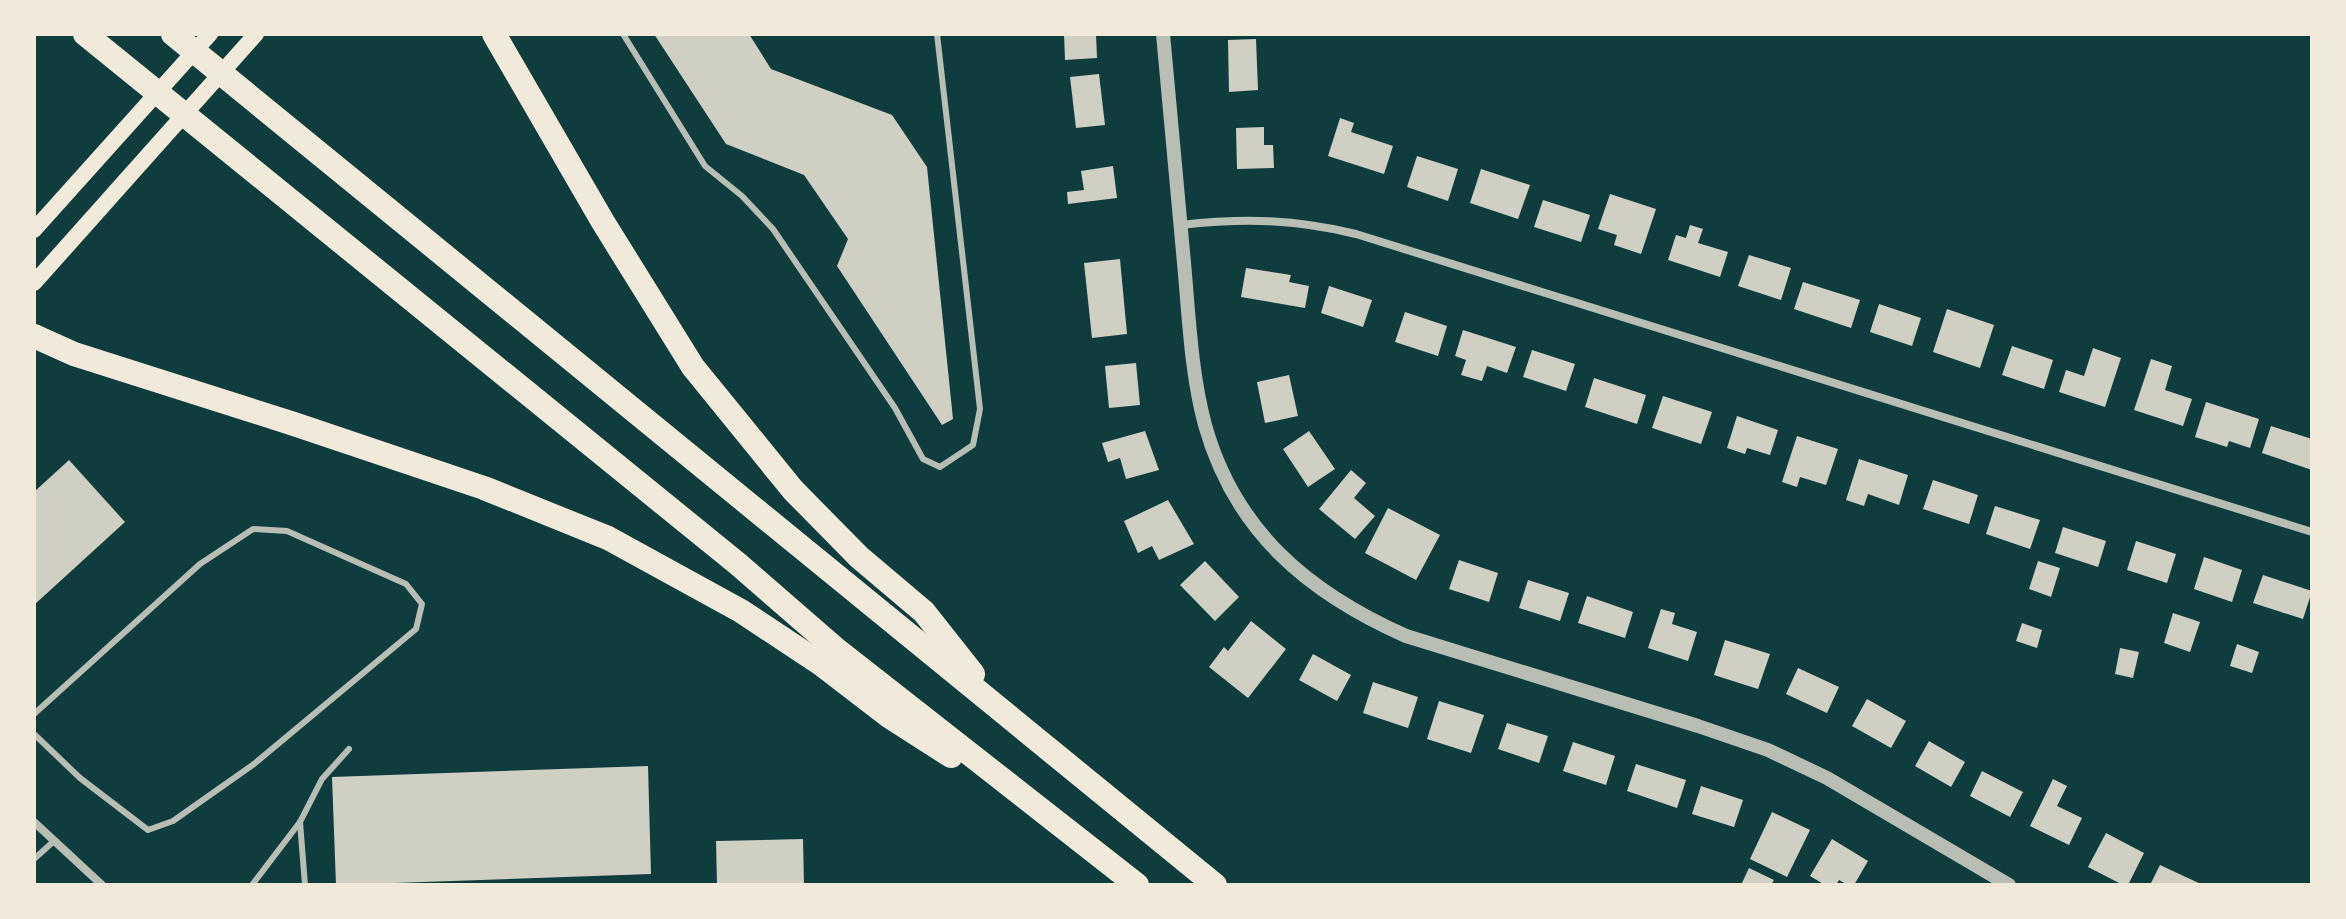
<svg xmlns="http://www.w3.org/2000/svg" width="2346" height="919" font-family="'Public Sans',sans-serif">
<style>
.building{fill:#cfcfc3}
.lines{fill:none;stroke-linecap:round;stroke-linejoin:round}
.service{stroke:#b8beb3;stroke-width:6}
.minor{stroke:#b8beb3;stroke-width:8}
.tertiary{stroke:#b8beb3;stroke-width:14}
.secondary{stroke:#f1e9da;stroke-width:16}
.motorway{stroke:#f1e9da;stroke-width:24}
</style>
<rect width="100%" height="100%" fill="#0f3d3e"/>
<!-- building -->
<g class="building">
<polygon points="654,34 749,34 771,69 892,115 927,167 953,419 942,425 837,266 848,239 804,175 726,144"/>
<polygon points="1064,34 1096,34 1097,58 1065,60"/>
<polygon points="1256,39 1258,90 1229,92 1228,40"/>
<polygon points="1099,74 1105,125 1076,128 1070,77"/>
<polygon points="1340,118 1354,123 1351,132 1393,146 1384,174 1328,156"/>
<polygon points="1264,127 1264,145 1273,145 1274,168 1237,169 1236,128"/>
<polygon points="1417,156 1458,169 1448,201 1407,187"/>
<polygon points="1113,166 1117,198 1068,204 1067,192 1084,190 1081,171"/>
<polygon points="1481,169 1530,185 1518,219 1470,203"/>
<polygon points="1610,194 1656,209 1641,254 1614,245 1617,235 1598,229"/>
<polygon points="1543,200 1590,215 1581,242 1534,227"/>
<polygon points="1690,225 1703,229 1698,243 1728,252 1720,277 1668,260 1676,235 1686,238"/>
<polygon points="1749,255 1791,268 1781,300 1738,286"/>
<polygon points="1120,259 1127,334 1092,338 1084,263"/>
<polygon points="1246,268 1291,275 1289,282 1309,286 1305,308 1241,297"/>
<polygon points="1803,282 1860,300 1851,328 1794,309"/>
<polygon points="1329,286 1372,300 1363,327 1321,313"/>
<polygon points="1879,304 1921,318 1912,346 1870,332"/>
<polygon points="1947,309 1994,325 1980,368 1933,352"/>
<polygon points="1405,312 1447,326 1438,356 1395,342"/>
<polygon points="1463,330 1516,347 1507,373 1487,366 1482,381 1461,375 1466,360 1455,356"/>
<polygon points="2012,346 2053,360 2044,389 2002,375"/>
<polygon points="2093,348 2121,358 2105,407 2059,392 2066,370 2084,376"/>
<polygon points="1532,350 1575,364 1566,391 1523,377"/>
<polygon points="2151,359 2172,366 2165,390 2192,399 2183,426 2134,410"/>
<polygon points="1136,363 1140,405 1109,408 1105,366"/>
<polygon points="1289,375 1298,416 1265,423 1257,382"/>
<polygon points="1594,378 1646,395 1637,424 1585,407"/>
<polygon points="1663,396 1712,412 1701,444 1652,428"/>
<polygon points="2206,402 2259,419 2250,448 2229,441 2227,447 2195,437"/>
<polygon points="1737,416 1778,430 1770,455 1747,448 1745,454 1727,448"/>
<polygon points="2271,426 2312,439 2312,470 2262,453"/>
<polygon points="1145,431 1159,470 1126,479 1120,458 1108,462 1102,443"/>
<polygon points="1309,431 1335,469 1308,487 1283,449"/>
<polygon points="1797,436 1838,449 1826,485 1800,477 1797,487 1782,482"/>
<polygon points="1859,459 1908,475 1899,505 1868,494 1864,506 1846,500"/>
<polygon points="69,460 125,522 34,605 34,492"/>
<polygon points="1351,470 1366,483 1354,498 1375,516 1355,539 1319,509"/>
<polygon points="1933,480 1978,495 1969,524 1923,509"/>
<polygon points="1168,500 1194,544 1159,560 1152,546 1138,553 1124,521"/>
<polygon points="1995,506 2040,520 2030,549 1986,534"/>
<polygon points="1388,508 1440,535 1416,580 1365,553"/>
<polygon points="2063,527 2106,541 2098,567 2055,553"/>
<polygon points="2136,541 2176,554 2167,583 2127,570"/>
<polygon points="2204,557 2242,570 2232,602 2194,589"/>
<polygon points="1459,560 1498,573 1489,602 1449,589"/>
<polygon points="1205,561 1239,597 1215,621 1180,585"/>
<polygon points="2038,561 2060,568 2051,597 2029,589"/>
<polygon points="2263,575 2312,591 2303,619 2253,603"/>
<polygon points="1528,580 1569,593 1560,621 1519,608"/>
<polygon points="1587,596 1633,612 1625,638 1578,623"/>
<polygon points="1661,609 1675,613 1672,624 1697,632 1688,661 1648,648"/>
<polygon points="2173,613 2200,622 2190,652 2164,643"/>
<polygon points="1251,621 1286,649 1248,698 1209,667 1224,647 1228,651"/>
<polygon points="2022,623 2042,630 2037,648 2016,641"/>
<polygon points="1725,640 1770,654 1758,689 1714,675"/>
<polygon points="2237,644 2259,652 2252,673 2230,666"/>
<polygon points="2120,648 2139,652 2133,678 2115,674"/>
<polygon points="1313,654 1351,675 1337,701 1299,680"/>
<polygon points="1798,668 1839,687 1827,713 1786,694"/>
<polygon points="1373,682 1418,697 1408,728 1363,713"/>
<polygon points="1867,699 1906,721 1891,748 1852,726"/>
<polygon points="1439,701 1484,715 1471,753 1427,739"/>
<polygon points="1507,723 1548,736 1539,763 1498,749"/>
<polygon points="1929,741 1965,762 1951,787 1915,766"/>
<polygon points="1573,742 1615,756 1606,785 1563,771"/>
<polygon points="1636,764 1686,780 1677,808 1627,791"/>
<polygon points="648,766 651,874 336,885 332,777"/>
<polygon points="1982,771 2023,792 2010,817 1970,796"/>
<polygon points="2053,779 2067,786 2057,806 2082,818 2069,845 2030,826"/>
<polygon points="1701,786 1743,800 1734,827 1692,814"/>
<polygon points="1772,812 1810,830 1787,877 1750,859"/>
<polygon points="2106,833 2144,853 2128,885 2123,885 2088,867"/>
<polygon points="803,839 804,885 717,885 716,841"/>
<polygon points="1832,839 1868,861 1854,885 1848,885 1839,880 1836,885 1825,885 1810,876"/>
<polygon points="2160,865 2203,885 2150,885"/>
<polygon points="1749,868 1774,880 1771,885 1741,885"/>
</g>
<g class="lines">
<!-- service -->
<g class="service">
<polyline points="623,34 705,166 742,196 773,229 895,408 923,459 940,467 973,445 980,409 937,34"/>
<polyline points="34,714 200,564 253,529 287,531 406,584 422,604 416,629 254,764 173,821 148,830 80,778 34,734"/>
<polyline points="300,822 305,885"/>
<polyline points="34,859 54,841"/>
<polyline points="252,885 300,822 322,779 349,749"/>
</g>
<!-- minor -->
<g class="minor">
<path d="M1181,225C1244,218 1294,219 1356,234L2312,532"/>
<polyline points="34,822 102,885"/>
</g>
<!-- tertiary -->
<path class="tertiary" d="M1163,34C1170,110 1177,187 1184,263C1189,317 1191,373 1205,425C1235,532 1309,593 1406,636L1698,726L1768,750L1827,778L2009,885"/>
<!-- secondary -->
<g class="secondary">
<polyline points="34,230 210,34"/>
<polyline points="34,283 256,34"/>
</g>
<!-- motorway -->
<g class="motorway">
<polyline points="85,34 738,564 837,650 1137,885"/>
<polyline points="173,34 1215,885"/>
<polyline points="494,34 603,222 693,367 793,490 859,557 924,612 973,674"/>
<polyline points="34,336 74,354 294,424 484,488 608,538 741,611 821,664 890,717 951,756"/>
</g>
</g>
<!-- border -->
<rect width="2346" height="919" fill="none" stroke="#f1e9da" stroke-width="72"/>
</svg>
